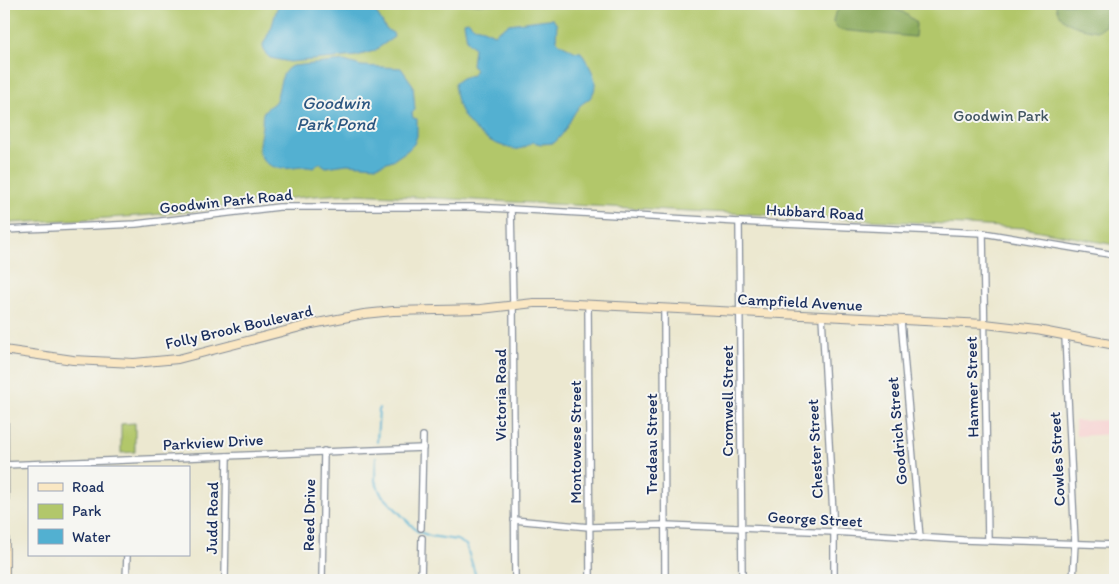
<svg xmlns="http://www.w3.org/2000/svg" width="1119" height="584" font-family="Itim,sans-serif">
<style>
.built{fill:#f7d0cf}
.green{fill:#b2c76b;stroke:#667b64}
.forest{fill:#8dac5f;stroke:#546e5e}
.water{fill:#52b0d1;stroke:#367098}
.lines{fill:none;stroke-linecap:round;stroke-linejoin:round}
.stream{stroke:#52b0d1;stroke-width:2}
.street-casing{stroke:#848c97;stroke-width:8}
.secondary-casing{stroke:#848c97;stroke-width:10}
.street{stroke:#fff;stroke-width:5.5}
.secondary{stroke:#fae7c3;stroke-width:8}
.labels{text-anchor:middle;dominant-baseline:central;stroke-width:4;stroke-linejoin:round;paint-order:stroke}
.park-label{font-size:16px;fill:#415561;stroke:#f6f6f2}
.street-label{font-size:16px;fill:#1b2f5e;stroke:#f6f6f2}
.water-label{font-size:18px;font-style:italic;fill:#2c5680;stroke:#f6f6f2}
</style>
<rect width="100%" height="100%" fill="#f6f6f2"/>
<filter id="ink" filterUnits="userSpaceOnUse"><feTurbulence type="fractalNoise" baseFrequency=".02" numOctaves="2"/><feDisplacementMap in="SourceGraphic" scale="10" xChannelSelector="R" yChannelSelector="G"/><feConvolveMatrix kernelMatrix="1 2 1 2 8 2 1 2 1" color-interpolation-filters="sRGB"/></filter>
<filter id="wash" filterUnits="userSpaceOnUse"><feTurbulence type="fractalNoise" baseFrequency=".0096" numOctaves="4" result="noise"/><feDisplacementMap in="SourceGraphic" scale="20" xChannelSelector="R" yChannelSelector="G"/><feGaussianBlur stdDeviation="1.12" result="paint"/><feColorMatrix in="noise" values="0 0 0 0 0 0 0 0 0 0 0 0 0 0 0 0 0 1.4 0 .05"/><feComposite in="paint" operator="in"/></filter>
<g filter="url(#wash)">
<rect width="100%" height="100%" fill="#ece8d0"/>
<!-- built -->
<polygon class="built" points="1108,393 1115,394 1115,437 1115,434 1076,436 1075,421 1113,420"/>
<!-- green -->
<g class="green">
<path d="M7,4H1115V245L1024,228L355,194C297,195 241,205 184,212C126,218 68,220 9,223Z"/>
<polygon points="135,423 135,452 121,453 121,424"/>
</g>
<!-- forest -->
<g class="forest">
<path d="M844,4H878L903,12L915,21L916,25L915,37L840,30L833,23C833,14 838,10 844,4Z"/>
<path d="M1056,4H1111V6L1105,26L1097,31C1080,28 1057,24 1056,4Z"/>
</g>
<!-- water -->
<g class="water">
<polygon points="281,4 371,4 386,29 393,33 394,37 374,51 357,56 290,62 270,58 264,52 263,45 272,26 277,8"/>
<path d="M548,19H553L557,25C556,41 554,41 569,48C573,51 575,52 581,52C588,65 603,82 590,98C586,102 581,103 578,108C569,120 566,133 554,143L541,144L533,142C529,144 525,148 519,149C513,150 506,147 500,145C475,136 453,111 455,83L462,78L472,75L475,70L472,65L474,48L467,41L464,22L468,21L474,27L483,29L494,34L509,24Z"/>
<path d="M344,61L361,66L401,68L413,85L415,110L412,113L413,118L417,119V136L414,144L408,150L395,159L377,166L347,164L326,167L320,163L313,168C299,164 283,174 268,164C253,154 261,139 262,125C263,120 261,115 265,110C268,106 274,105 276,100C280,88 280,71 292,66Z"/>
</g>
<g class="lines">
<!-- stream -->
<g class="stream">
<polyline points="377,442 379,408"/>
<polyline points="376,457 375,481 381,494 417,531 430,536 457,540 466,545 477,580"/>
</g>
</g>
</g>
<g filter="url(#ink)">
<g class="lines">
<!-- street casing -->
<g class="street-casing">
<g id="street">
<polyline points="511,209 513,305 515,580"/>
<polyline points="739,222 742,580"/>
<polyline points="4,230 136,224 279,207 474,207 739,222 983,233 1115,255"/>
<polyline points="983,233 988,540"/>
<polyline points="588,304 590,580"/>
<polyline points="664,308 665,580"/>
<polyline points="822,316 834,532 834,580"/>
<polyline points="901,321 920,538"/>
<polyline points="1065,336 1075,543 1073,580"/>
<polyline points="4,465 423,448"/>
<polyline points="514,520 589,527 665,525 834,532 963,540 1115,545"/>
<polyline points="421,528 423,436"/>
<polyline points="126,580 127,555"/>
<polyline points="225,580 227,456"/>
<polyline points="322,580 324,451"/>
<polyline points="421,580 422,538"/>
</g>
</g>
<!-- secondary casing -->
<g class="secondary-casing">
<g id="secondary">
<polyline points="4,350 73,360 134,363 178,359 312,324 364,314 393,311 481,309 534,303 555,303 985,324 1037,330 1115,345"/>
<polyline points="4,411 5,580"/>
</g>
</g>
<!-- street -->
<use href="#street" class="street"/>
<!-- secondary -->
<use href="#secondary" class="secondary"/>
</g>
</g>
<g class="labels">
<!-- park labels -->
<g class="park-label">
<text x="1001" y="115">Goodwin Park</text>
</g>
<!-- street labels -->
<g class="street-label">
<text transform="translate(226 201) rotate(-6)">Goodwin Park Road</text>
<text transform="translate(815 212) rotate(3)">Hubbard Road</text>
<text transform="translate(800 302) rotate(3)">Campfield Avenue</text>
<text transform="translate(239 327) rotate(-13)">Folly Brook Boulevard</text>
<text transform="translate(972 387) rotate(-91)">Hanmer Street</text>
<text transform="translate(500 395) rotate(-90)">Victoria Road</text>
<text transform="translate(727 401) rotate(-90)">Cromwell Street</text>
<text transform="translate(897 431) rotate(-95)">Goodrich Street</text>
<text transform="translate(213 442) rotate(-3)">Parkview Drive</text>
<text transform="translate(575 442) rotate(-90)">Montowese Street</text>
<text transform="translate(651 444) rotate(-90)">Tredeau Street</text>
<text transform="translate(815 449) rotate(-93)">Chester Street</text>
<text transform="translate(1057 459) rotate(-93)">Cowles Street</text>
<text transform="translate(309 515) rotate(-89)">Reed Drive</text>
<text transform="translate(212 518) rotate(-89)">Judd Road</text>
<text transform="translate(815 519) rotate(3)">George Street</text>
</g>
<!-- water labels -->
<g class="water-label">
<text x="336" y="103">Goodwin<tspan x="336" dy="21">Park Pond</tspan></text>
</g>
</g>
<!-- margin -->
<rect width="1119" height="584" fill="none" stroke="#f6f6f2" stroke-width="20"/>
<!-- legend -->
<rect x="28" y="466" width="162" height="90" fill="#f6f6f2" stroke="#9ea6b7"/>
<rect x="38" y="483" width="25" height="8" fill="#fae7c3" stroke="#9ea6b7"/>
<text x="72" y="492" font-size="15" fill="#1b2f5e">Road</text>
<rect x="38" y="504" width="25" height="15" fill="#b2c76b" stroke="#9ea6b7"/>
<text x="72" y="516" font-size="15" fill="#1b2f5e">Park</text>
<rect x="38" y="529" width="25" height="15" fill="#52b0d1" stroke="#9ea6b7"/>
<text x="72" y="542" font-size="15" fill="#1b2f5e">Water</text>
</svg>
